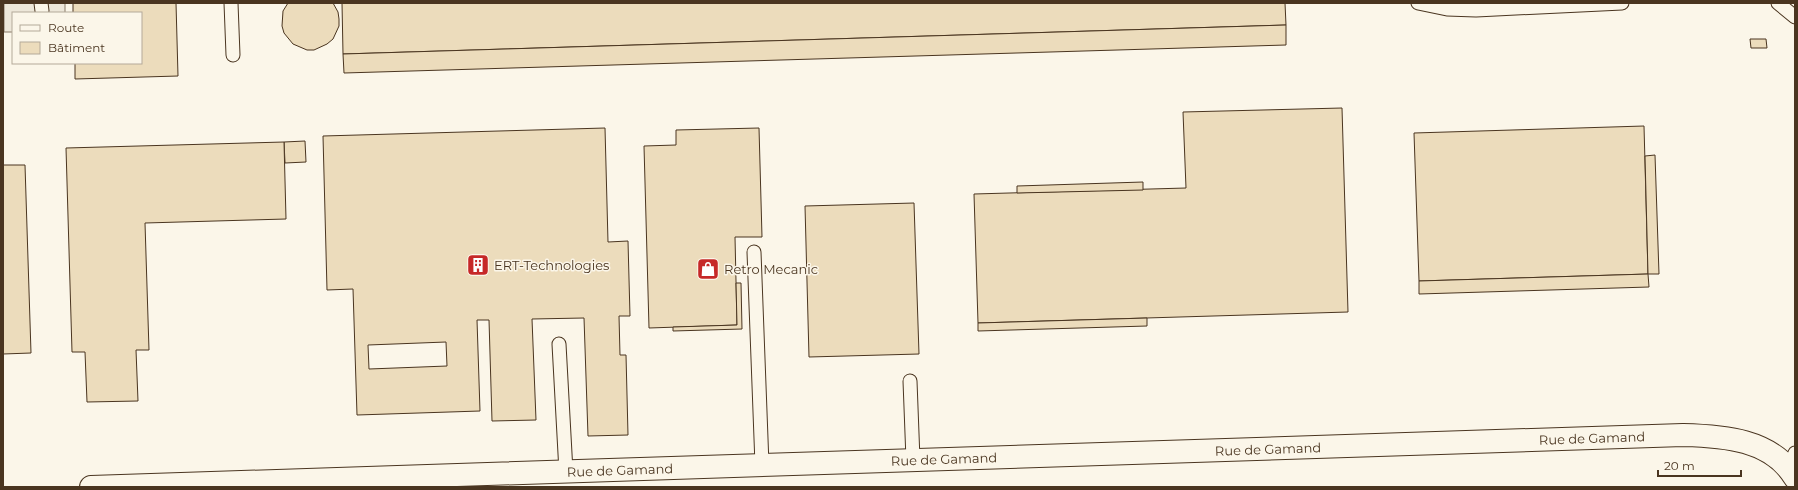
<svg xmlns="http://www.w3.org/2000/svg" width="1798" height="490" font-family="Montserrat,sans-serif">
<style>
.parking{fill:#ede7d9;stroke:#887966}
.building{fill:#ecdcbc;stroke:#4a3520;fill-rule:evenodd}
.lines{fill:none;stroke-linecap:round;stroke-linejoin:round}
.service-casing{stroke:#4a3520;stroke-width:15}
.minor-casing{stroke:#4a3520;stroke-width:24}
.service{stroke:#fbf6e9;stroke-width:13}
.minor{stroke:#fbf6e9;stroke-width:22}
.labels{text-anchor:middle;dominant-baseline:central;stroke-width:3;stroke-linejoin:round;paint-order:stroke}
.poi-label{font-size:13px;fill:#4a3520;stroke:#fbf6e9;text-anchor:start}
.street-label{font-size:13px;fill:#4a3520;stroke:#fbf6e9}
</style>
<rect width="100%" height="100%" fill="#fbf6e9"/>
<!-- parking -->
<polygon class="parking" points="4,3 65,3 65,13 13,13 13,32 4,32"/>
<!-- building -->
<g class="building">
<polygon points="73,3 176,3 178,76 75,79 75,63 141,63 141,13 73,13"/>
<polygon points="288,3 333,3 338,12 339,19 339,26 333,39 327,44 314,50 307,50 293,44 284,33 282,26 283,11"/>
<polygon points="342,3 1285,3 1286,25 343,54"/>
<polygon points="1286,25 1286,45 344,73 343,54"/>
<polygon points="1750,39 1766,39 1767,48 1751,48"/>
<polygon points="1342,108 1348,312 978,323 974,194 1186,188 1183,112"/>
<polygon points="1644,126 1648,274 1419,281 1414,133"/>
<path d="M605,128L608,242L628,241L630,316H619L620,355H626L628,435L588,436L584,318L532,319L536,420L492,421L489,320H477L480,411L357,415L353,289L327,290L323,136ZM446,342L447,366L369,369L368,345Z"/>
<polygon points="759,128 762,237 735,237 737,325 649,328 644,146 676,145 676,130"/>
<polygon points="305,141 306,162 285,163 284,142"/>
<polygon points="284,142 286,219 145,223 149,350 136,350 138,401 87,402 85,352 72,352 66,148"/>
<polygon points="1655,155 1659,274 1648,274 1645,156"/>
<polygon points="3,165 25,165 31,353 3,354"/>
<polygon points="1143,182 1143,190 1017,193 1017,186"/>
<polygon points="914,203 919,354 809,357 805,206"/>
<polygon points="1648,274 1649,287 1419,294 1419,281"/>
<polygon points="736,283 741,283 742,329 673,331 673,327 737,325"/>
<polygon points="1147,318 1147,326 978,331 978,323"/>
</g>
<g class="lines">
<!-- service casing -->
<g class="service-casing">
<g id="service">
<polyline points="41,3 42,11"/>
<polyline points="231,3 233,55"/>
<polyline points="1418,3 1447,9 1476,10 1622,3"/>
<polyline points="1778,3 1795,17"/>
<polyline points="754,252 762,465"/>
<polyline points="559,344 566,472"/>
<polyline points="910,381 913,460"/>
<polyline points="1789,468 1795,453"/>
</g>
</g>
<!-- minor casing -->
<g class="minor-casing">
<path id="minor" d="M91,487L1683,435C1723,436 1772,439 1795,478"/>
</g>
<!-- service -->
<use href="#service" class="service"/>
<!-- minor -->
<use href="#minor" class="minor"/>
</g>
<!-- icons -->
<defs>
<g id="building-square" transform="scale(1.15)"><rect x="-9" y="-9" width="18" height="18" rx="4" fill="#c62828" stroke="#fbf6e9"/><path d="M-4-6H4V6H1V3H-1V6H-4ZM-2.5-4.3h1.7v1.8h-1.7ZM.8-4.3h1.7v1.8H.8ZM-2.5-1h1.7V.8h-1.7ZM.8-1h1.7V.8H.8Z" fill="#fff"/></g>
<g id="shop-square" transform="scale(1.15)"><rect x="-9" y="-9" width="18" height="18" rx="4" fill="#c62828" stroke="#fbf6e9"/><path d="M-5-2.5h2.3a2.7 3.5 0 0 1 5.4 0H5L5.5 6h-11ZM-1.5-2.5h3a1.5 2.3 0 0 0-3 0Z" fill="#fff"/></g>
</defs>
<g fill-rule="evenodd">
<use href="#building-square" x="478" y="265"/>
<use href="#shop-square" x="708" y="269"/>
</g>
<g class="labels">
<!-- poi labels -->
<g class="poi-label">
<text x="494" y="265">ERT-Technologies</text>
<text x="724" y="269">Retro Mecanic</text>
</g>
<!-- street labels -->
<g class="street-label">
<text transform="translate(1592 438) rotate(-2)">Rue de Gamand</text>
<text transform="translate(1268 449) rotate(-2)">Rue de Gamand</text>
<text transform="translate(944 459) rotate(-2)">Rue de Gamand</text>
<text transform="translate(620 470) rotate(-2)">Rue de Gamand</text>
</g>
</g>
<!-- border -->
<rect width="1798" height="490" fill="none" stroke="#4a3520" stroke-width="8"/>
<!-- legend -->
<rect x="12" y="12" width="130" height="52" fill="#fbf6e9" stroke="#b4a999"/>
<rect x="20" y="25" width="20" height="6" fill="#fbf6e9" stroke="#b4a999"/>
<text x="48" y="32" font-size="12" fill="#4a3520">Route</text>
<rect x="20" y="42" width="20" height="12" fill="#ecdcbc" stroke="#b4a999"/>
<text x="48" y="52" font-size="12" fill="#4a3520">Bâtiment</text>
<!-- scale -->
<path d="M1658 470v6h83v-6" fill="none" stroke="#4a3520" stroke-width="2"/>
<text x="1664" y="470" font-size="12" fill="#4a3520" stroke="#fbf6e9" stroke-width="3" paint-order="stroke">20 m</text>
</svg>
